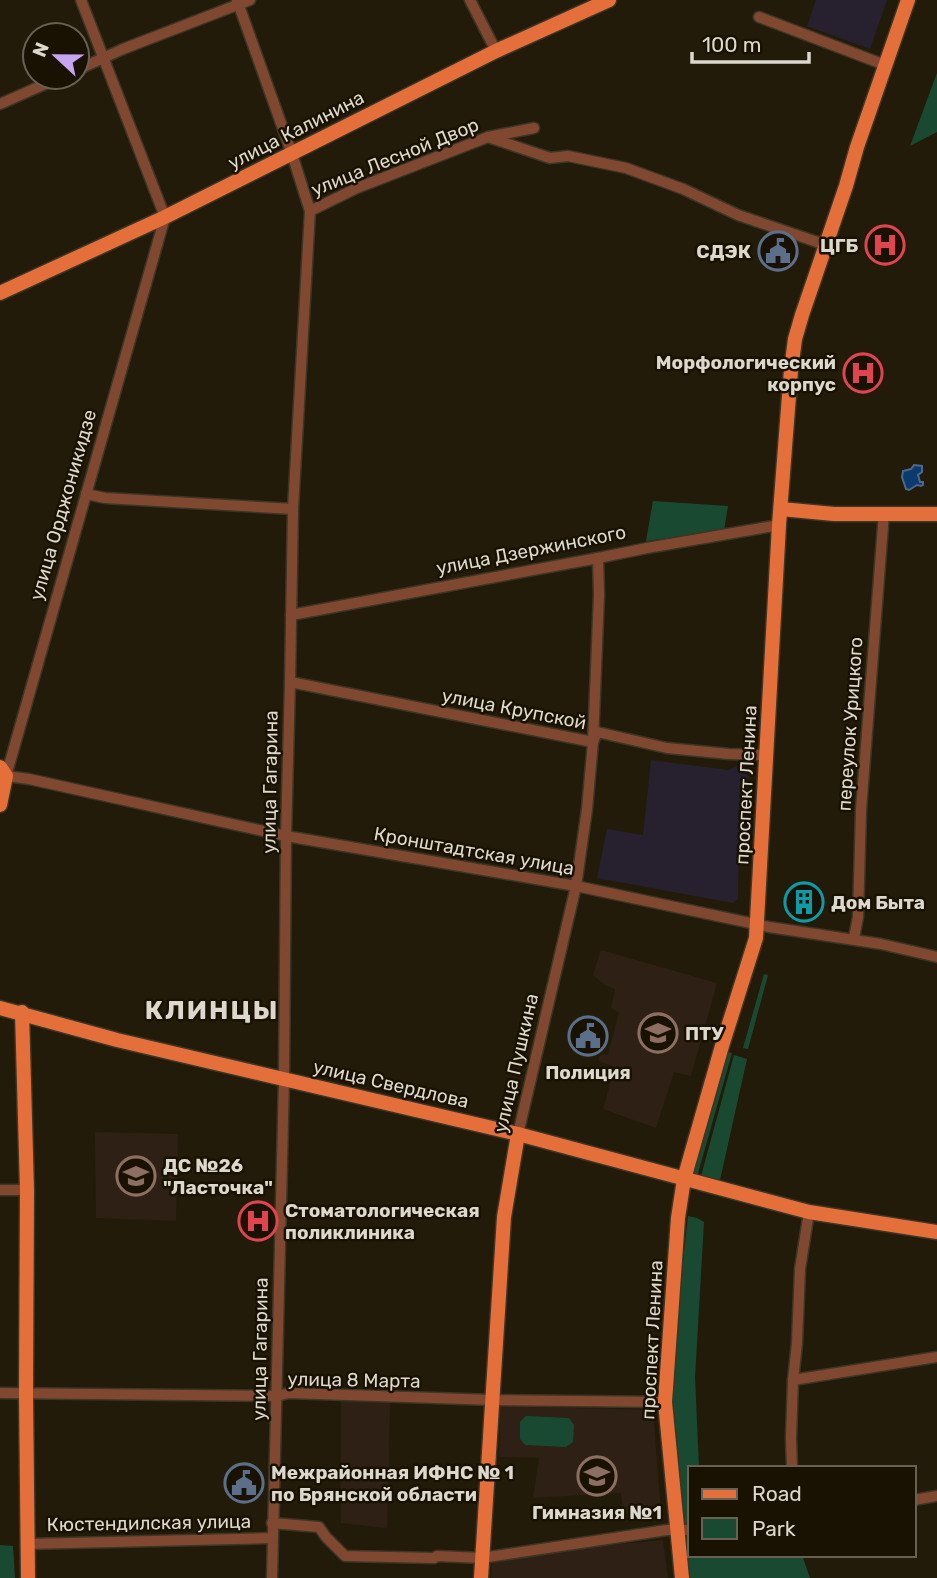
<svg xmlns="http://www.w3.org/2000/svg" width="937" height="1578" font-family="Rubik,sans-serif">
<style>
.commercial{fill:#27202f}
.education{fill:#2e2014}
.green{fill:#194a31}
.water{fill:#0c396e;stroke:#4b698a;stroke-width:2}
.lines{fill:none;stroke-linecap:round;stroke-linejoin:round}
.minor-casing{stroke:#3d3525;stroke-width:13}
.major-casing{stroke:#3d3525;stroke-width:17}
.minor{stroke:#804830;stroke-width:10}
.major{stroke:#e56f3b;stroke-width:14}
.labels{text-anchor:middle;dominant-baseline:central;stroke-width:5;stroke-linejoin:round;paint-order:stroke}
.street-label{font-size:19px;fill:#ddd8cd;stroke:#191203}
.poi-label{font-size:19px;font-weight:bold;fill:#ddd8cd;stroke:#191203;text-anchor:start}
.district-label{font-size:26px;font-weight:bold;letter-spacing:2px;fill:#ddd8cd;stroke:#191203}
</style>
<rect width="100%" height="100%" fill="#231b0a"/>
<!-- commercial -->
<g class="commercial">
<polygon points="816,0 887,0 870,49 807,26"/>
<polygon points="651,760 729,770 739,765 749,778 740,785 738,899 733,903 597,878 607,829 643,835"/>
</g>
<!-- education -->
<g class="education">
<polygon points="601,950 717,983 691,1076 674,1072 656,1128 603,1109 615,1067 599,1061 600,1055 608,1054 619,1013 611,1008 615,989 605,985 593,975"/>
<polygon points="95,1132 178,1134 176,1221 96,1218"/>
<polygon points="341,1401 390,1401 387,1528 341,1523"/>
<polygon points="500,1406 653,1410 661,1513 623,1513 621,1493 533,1498 539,1458 499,1457"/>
<polygon points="663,1540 668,1578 491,1578 492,1556"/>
</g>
<!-- green -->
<g class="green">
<polygon points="937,73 937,132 910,146"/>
<polygon points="653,501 728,506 724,531 646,541"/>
<polygon points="764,974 768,975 748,1049 743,1048"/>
<polygon points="725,1051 732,1053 697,1177 692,1175"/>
<polygon points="734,1055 747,1059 720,1180 701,1176"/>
<polygon points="688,1216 697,1218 704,1222 695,1377 699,1468 690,1468 690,1527 685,1528 672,1398 672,1363"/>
<polygon points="526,1416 569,1418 574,1425 573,1442 566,1447 525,1445 520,1439 520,1422"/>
<polygon points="690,1534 690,1555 802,1555 810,1578 690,1578 686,1535"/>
<polygon points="0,1545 13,1546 15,1578 0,1578"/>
</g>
<!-- water -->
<polygon class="water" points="914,465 922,466 922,472 918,475 920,482 923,482 923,485 921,486 917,485 909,490 906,489 902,477 903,471 911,469"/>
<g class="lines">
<!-- minor casing -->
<g class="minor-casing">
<g id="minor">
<polyline points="81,0 165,217 6,776 29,779 286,836 576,886 769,927 881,944 937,957"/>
<polyline points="237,0 292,154 310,211 293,509 290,682 286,836 284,1079 272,1578"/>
<polyline points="470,0 496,51"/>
<polyline points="759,17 885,65"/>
<polyline points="77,70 123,49 250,0"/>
<polyline points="0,104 61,77"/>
<polyline points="488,137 550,158 568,156 626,168 683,189 738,215 826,245"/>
<polyline points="310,211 357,188 488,137 534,128"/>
<polyline points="86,494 105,498 293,509"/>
<polyline points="291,615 598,558 647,548 779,525"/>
<polyline points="290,682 593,742 597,732 667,748 729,754 766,755"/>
<polyline points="854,938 858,917 861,810 884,513"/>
<polyline points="518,1134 576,886 587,809 593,742 599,595 598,558"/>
<polyline points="0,1190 27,1190"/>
<polyline points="793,1380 937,1357"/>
<polyline points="0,1393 277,1396 289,1393 493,1400 665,1402"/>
<polyline points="792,1468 791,1438 793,1380 797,1343 800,1269 809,1212"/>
<polyline points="914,1500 937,1496"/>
<polyline points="272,1523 319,1527 326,1537 345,1556 434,1558 437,1556 482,1558 667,1530 690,1530"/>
<polyline points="27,1544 272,1538"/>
</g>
</g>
<!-- major casing -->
<g class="major-casing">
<g id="major">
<polyline points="0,293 165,217 496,51 609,0"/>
<polyline points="781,509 834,514 937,514"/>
<polyline points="0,767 6,776 0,805"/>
<polyline points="0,1008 117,1040 518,1134 809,1212 937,1232"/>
<polyline points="22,1012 27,1190 26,1394 28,1578"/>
<polyline points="481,1578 504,1217 518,1134"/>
<polyline points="682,1578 665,1402 678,1218 684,1179 722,1046 756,938 779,525 791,370 795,339 802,315 846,186 857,147 908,0"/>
</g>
</g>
<!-- minor -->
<use href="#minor" class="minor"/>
<!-- major -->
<use href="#major" class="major"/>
</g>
<!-- icons -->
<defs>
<g id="hospital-ring" transform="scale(2.0125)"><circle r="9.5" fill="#191203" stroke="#e0444e" stroke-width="1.5"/><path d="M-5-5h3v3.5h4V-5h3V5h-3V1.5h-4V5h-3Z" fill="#e0444e"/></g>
<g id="civic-ring" transform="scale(2.0125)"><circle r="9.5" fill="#191203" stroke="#5c6f8a" stroke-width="1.5"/><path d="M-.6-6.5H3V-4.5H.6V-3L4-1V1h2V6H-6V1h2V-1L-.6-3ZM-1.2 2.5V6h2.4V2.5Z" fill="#5c6f8a"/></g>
<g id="building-ring" transform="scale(2.0125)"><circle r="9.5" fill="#191203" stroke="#0f9aa8" stroke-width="1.5"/><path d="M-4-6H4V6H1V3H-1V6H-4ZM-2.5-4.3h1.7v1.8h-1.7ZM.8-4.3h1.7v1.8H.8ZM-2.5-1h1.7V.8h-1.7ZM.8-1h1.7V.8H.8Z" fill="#0f9aa8"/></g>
<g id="university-ring" transform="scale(2.0125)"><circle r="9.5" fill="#191203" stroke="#8d6e63" stroke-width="1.5"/><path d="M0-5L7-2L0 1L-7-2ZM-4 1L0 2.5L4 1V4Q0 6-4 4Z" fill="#8d6e63"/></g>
<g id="school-ring" transform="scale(2.0125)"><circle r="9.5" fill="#191203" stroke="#8d6e63" stroke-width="1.5"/><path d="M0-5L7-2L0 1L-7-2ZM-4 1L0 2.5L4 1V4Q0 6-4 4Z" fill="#8d6e63"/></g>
</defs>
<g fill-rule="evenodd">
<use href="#hospital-ring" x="885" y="245"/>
<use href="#civic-ring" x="778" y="251"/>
<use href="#hospital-ring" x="863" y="373"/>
<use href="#building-ring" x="804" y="902"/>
<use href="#university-ring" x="658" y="1033"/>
<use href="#civic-ring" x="588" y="1036"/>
<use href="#school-ring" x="136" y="1176"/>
<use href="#hospital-ring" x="258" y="1221"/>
<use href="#school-ring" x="597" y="1476"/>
<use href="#civic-ring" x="244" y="1483"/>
</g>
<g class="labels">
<!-- street labels -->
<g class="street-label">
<text transform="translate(296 130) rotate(-27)">улица Калинина</text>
<text transform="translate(395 157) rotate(-22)">улица Лесной Двор</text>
<text transform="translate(63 505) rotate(-74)">улица Орджоникидзе</text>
<text transform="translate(531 550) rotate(-11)">улица Дзержинского</text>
<text transform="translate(514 709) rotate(11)">улица Крупской</text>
<text transform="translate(850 724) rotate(-86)">переулок Урицкого</text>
<text transform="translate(270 782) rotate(-89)">улица Гагарина</text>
<text transform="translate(746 785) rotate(-87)">проспект Ленина</text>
<text transform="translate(474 851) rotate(10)">Кронштадтская улица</text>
<text transform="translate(516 1063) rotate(-77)">улица Пушкина</text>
<text transform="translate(391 1084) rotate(13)">улица Свердлова</text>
<text transform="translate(652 1340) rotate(-87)">проспект Ленина</text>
<text transform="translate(260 1349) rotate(-89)">улица Гагарина</text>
<text transform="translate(354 1380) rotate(1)">улица 8 Марта</text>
<text transform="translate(149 1523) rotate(-1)">Кюстендилская улица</text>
</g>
<!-- poi labels -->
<g class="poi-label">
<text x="858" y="245" text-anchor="end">ЦГБ</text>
<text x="751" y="251" text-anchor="end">СДЭК</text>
<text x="836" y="362" text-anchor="end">Морфологический<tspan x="836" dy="22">корпус</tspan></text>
<text x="831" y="902">Дом Быта</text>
<text x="685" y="1033">ПТУ</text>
<text x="588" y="1072" text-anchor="middle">Полиция</text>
<text x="163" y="1165">ДС №26<tspan x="163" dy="22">"Ласточка"</tspan></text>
<text x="285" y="1210">Стоматологическая<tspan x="285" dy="22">поликлиника</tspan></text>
<text x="271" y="1472">Межрайонная ИФНС № 1<tspan x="271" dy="22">по Брянской области</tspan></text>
<text x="597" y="1512" text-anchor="middle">Гимназия №1</text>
</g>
<!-- district labels -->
<g class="district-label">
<text x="212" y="1010">КЛИНЦЫ</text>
</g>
</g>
<!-- legend -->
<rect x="688" y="1466" width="228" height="91" fill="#191203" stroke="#676154" stroke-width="2"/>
<rect x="702" y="1489" width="35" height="10" fill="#e56f3b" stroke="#676154" stroke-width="2"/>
<text x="752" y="1501" font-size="21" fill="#ddd8cd">Road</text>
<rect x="702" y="1518" width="35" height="21" fill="#194a31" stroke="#676154" stroke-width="2"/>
<text x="752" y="1536" font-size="21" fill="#ddd8cd">Park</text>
<!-- north arrow -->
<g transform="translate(56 56) rotate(292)"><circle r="33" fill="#191203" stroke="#676154" stroke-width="2"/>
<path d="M0-5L12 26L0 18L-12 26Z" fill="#c6a6f0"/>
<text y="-10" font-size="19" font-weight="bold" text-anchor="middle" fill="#ddd8cd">N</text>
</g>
<!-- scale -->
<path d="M692 52v10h117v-10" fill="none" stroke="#ddd8cd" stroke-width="3.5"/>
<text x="702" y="52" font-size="21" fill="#ddd8cd" stroke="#191203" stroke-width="5" paint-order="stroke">100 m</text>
</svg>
